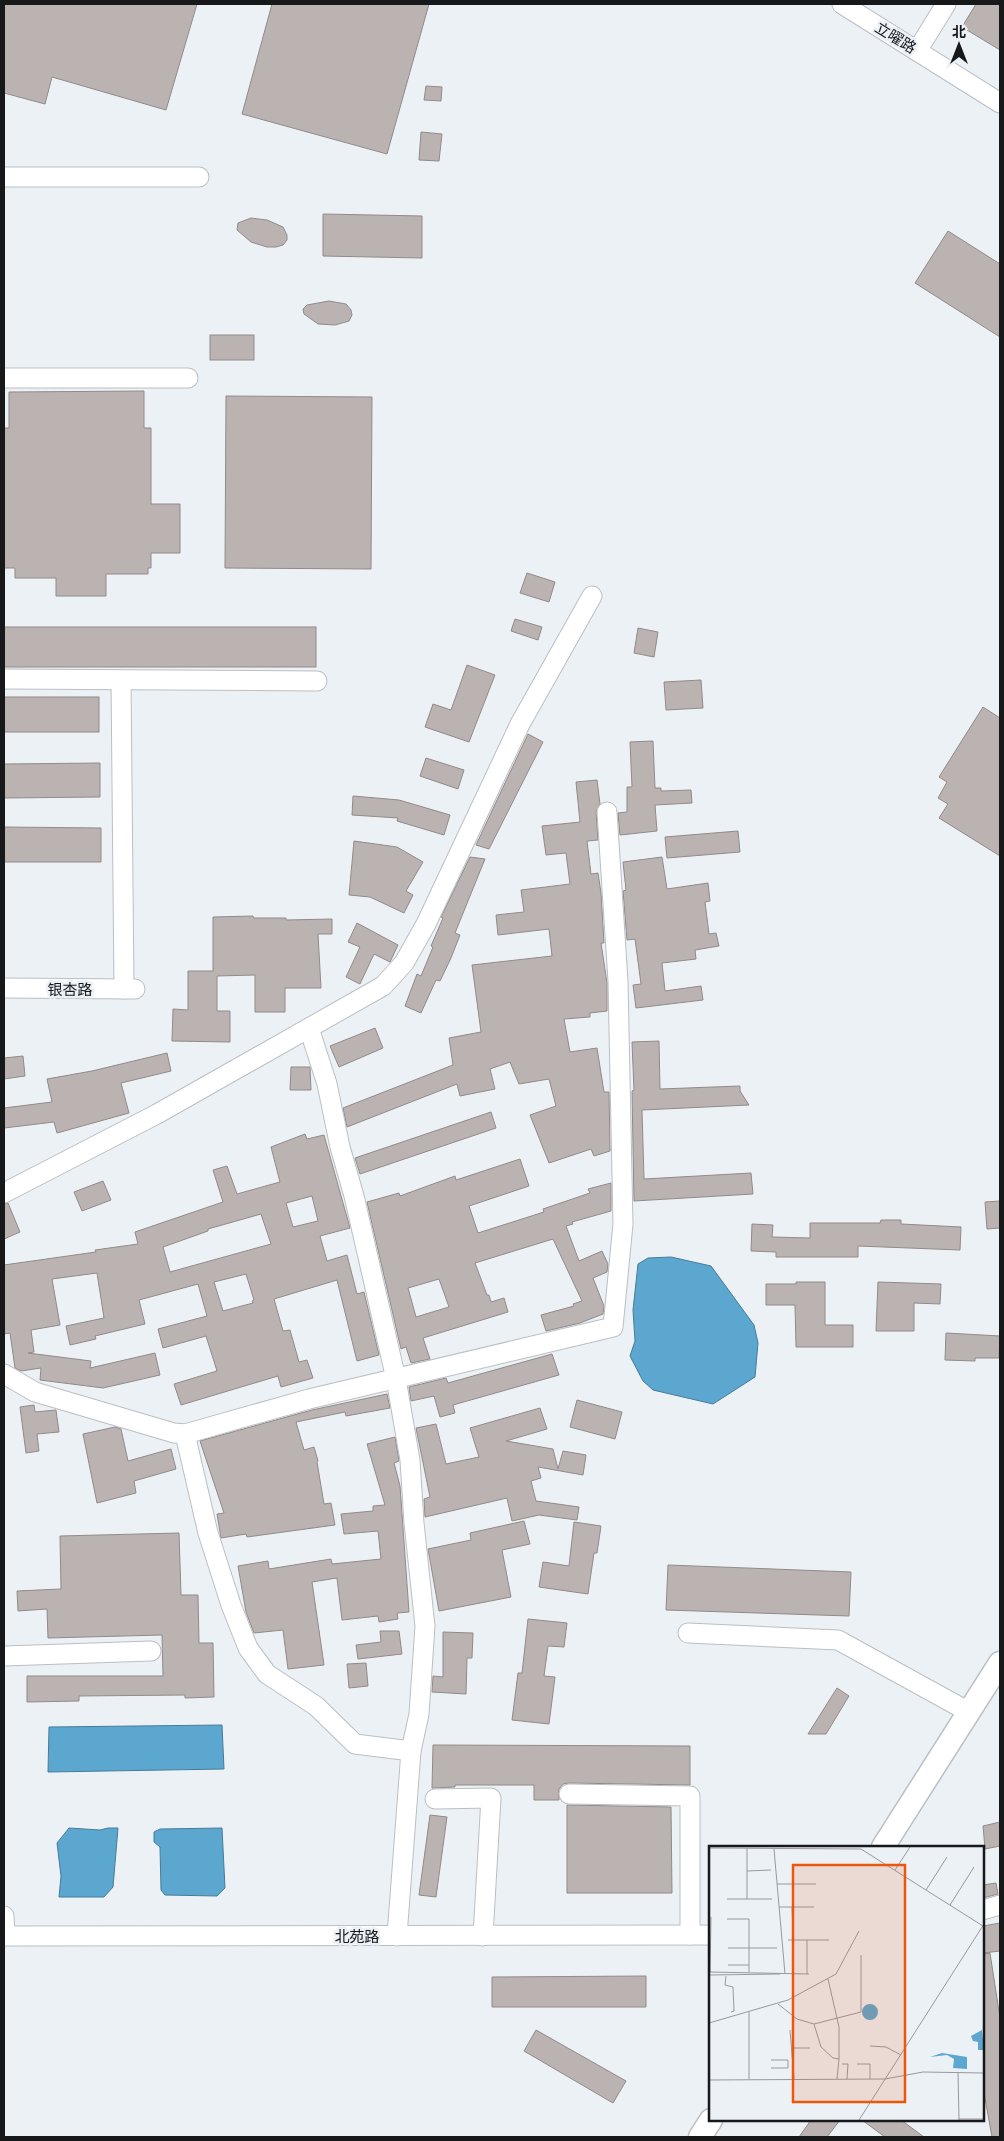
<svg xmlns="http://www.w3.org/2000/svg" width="1004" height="2141" font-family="Commissioner,'Noto Sans SC',sans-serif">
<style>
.water{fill:#5ba7cf;stroke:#467c99}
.building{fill:#bbb3b1;stroke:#918a88;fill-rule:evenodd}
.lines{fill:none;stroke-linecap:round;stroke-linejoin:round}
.minor-casing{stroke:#babfc4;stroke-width:21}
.major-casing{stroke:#babfc4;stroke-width:25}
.minor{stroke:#fff;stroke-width:19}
.major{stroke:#fff;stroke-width:22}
.labels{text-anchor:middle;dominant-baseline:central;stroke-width:5;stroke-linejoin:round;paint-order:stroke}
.street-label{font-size:15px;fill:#16181a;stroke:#ecf1f6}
.inset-road{fill:none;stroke:#969a9e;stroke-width:1}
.view{fill:#e8590c;fill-opacity:0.15;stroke:#e8590c;stroke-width:2.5}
.inset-edge{fill:none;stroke:#16181a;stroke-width:2.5}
</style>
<rect width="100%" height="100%" fill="#ecf1f6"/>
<!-- water -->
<g class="water">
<polygon points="671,1257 711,1266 754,1325 758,1343 755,1377 713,1404 653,1390 643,1381 630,1356 635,1341 633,1310 638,1264 648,1258"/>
<polygon points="222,1725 224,1769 48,1772 49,1727"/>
<polygon points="69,1828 100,1830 108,1828 118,1828 113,1887 104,1897 59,1897 61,1876 57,1843"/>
<polygon points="222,1828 225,1888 217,1896 165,1895 161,1890 160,1847 154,1842 154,1832 160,1829"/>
</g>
<!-- building -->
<g class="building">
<polygon points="4,4 197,4 166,110 52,77 45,104 4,93"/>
<polygon points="272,4 429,4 387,154 242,114"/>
<polygon points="976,4 1000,4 1000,50 962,27"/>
<polygon points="426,86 442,87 441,101 424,100"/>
<polygon points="421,132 442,134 439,161 419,160"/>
<polygon points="323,214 422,216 422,258 323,256"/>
<polygon points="251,218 267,220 283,227 287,235 287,240 283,245 276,247 267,247 251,242 237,230 238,223"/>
<polygon points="948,231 1000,264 1000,337 915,283"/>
<polygon points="329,301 346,304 351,310 352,315 349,321 335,325 318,324 304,314 303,309 307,305"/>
<rect x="210" y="335" width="44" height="25"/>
<polygon points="144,391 144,428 151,428 151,504 180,504 180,553 151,553 151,568 148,568 148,574 106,574 106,596 56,596 56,578 15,578 15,568 4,568 4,428 9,428 9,392"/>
<polygon points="226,396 372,397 371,569 225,568"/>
<polygon points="527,573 555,582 549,602 520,593"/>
<polygon points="515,619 542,627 538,640 511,631"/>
<rect x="4" y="627" width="312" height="40"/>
<polygon points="638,628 658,632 654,657 634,653"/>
<polygon points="467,665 495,675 469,742 425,727 433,704 451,710"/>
<polygon points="701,680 703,708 666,710 664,682"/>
<rect x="4" y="697" width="95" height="35"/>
<polygon points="983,707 1000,718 1000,856 939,818 948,804 938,798 947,782 939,777"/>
<polygon points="528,734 543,742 489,849 476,845"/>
<polygon points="653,741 655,788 661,788 661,791 691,790 692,803 655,805 657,831 620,835 618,813 627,812 627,787 632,787 630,742"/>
<polygon points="426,758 464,770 458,789 420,776"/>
<polygon points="100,763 100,797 4,798 4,764"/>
<polygon points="597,780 600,804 596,812 598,840 587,841 591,874 598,873 601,893 604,943 601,943 607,983 607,1011 590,1013 590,1017 564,1019 570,1052 597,1048 604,1092 609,1092 610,1151 594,1156 591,1149 549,1163 530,1115 556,1106 549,1079 519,1084 510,1062 490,1069 495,1089 460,1096 457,1084 347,1127 343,1108 453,1065 449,1038 481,1032 472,965 552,956 549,929 498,935 496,915 524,912 521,890 570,884 566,853 546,855 542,826 580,822 576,782"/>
<polygon points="353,796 399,800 450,815 444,835 397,821 398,818 352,815"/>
<polygon points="4,827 101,828 101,862 4,862"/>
<polygon points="738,831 740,852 667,858 665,837"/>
<polygon points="354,841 397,847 423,862 406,891 413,895 404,913 370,897 349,895"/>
<polygon points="470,857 485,859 455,933 460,935 451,958 440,981 436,980 421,1013 405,1006 417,974 421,976 433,947 431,946 443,918 441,917"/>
<polygon points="662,857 667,889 708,883 710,901 705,902 709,934 716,933 719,946 695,950 696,959 662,963 665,991 701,986 703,1000 636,1008 633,985 641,984 635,939 627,940 623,891 626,890 623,862"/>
<polygon points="253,916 254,918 286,918 286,920 332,919 332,934 318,934 321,988 285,988 285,1012 255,1012 255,975 217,976 217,1011 230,1011 230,1042 172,1041 173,1009 188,1010 188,971 213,971 213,917"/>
<polygon points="357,923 398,945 390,962 374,954 360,984 346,977 360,947 348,942"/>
<polygon points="375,1028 383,1048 339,1067 330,1046"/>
<polygon points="659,1041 660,1089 740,1086 740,1091 749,1105 642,1110 644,1179 751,1173 753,1194 634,1201 632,1091 634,1090 632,1042"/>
<polygon points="167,1053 171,1071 121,1083 129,1113 57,1133 54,1122 4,1128 4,1108 52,1102 47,1079 92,1071"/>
<polygon points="23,1056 25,1076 4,1079 4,1058"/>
<polygon points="291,1067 310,1067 311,1090 290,1090"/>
<polygon points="491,1112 496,1128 360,1174 355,1158"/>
<path d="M305,1134L307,1139L324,1135L350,1228L320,1236L327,1261L347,1255L357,1294L364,1292L379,1355L357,1361L337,1280L274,1299L283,1331L290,1330L299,1362L307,1360L313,1378L281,1387L278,1376L181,1405L174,1384L217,1371L206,1336L163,1348L158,1329L207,1316L198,1284L139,1300L145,1324L95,1336L96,1339L70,1345L66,1326L104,1318L97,1273L52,1279L60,1325L31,1330L34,1352L28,1353L91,1361L90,1368L155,1353L160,1375L103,1388L40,1380L41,1368L21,1371L15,1368L10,1333L4,1334V1265L96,1252L95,1250L138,1244L135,1232L223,1202L213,1170L227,1166L237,1194L280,1182L271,1147ZM312,1196L318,1221L293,1227L286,1203ZM261,1214L271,1244L170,1272L163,1247L208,1231V1229ZM246,1274L254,1300L252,1301L253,1303L223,1311L214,1282Z"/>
<path d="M520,1159L529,1186L469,1206L478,1233L544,1212L543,1209L590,1193L588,1189L611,1183V1211L572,1222L573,1224L566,1226L579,1261L602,1251L608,1264L607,1272L593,1278L604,1306L603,1314L580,1323L546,1331L541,1315L574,1306L573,1304L582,1301L553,1239L475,1263L487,1295H489L491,1302L504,1298L508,1312L423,1338L430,1359L411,1363L406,1347L401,1349L367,1202L399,1193L400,1196L455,1176L456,1180ZM439,1279L449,1307L416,1317L408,1288Z"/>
<polygon points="103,1181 111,1200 82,1211 74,1192"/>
<polygon points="1000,1201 1000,1228 987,1229 985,1202"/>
<polygon points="8,1203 20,1232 4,1239 4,1204"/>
<polygon points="881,1220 901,1220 901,1224 961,1227 960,1250 858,1246 858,1257 776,1257 776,1252 751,1251 752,1224 773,1225 772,1237 810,1238 810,1223 880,1223"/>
<polygon points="796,1282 825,1282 825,1325 853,1325 853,1347 796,1347 795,1305 766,1305 766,1284 796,1284"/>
<polygon points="878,1282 941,1284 940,1304 914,1303 914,1331 876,1331"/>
<polygon points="946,1333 1000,1336 999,1358 975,1358 975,1361 945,1360"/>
<polygon points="552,1354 559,1375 453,1405 455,1413 440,1417 434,1396 411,1401 409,1387 446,1378 448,1383"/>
<polygon points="387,1394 390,1408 346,1416 345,1412 296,1422 304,1450 314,1447 318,1461 317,1462 324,1504 331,1503 335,1525 247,1537 246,1534 221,1538 217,1514 224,1513 200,1441 312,1410"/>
<polygon points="577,1400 622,1412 615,1439 570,1427"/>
<polygon points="34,1405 35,1412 56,1410 59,1432 37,1434 39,1451 26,1453 20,1407"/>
<polygon points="540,1408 547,1429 506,1441 553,1449 558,1469 563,1451 586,1455 583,1475 538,1467 541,1478 531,1481 536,1501 579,1507 577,1520 539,1515 512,1521 507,1498 425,1517 424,1499 430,1497 416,1428 436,1424 446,1464 479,1457 470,1428"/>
<polygon points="115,1427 121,1429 128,1461 171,1449 176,1469 134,1481 136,1493 97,1503 83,1434"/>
<polygon points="395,1437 399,1461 394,1463 400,1486 409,1612 397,1613 398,1619 379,1622 378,1616 342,1620 337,1578 312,1582 324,1665 288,1669 283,1630 254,1633 246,1612 238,1566 268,1561 269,1569 331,1559 332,1564 381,1559 378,1531 344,1534 341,1514 373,1511 373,1506 385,1505 367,1444"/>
<polygon points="524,1521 530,1544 502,1550 511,1597 439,1611 428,1549 471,1540 470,1533"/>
<polygon points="574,1522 601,1526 597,1553 594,1553 588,1594 539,1587 543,1562 569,1566"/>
<polygon points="179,1533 181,1595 198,1595 199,1643 213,1643 214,1697 185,1698 185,1695 79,1696 79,1701 27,1702 27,1676 163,1676 162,1635 48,1638 47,1609 18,1611 17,1591 61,1589 60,1536"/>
<polygon points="668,1565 851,1572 849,1616 666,1610"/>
<polygon points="528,1619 567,1623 564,1647 548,1646 544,1676 555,1677 549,1724 512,1720 518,1673 522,1673"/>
<polygon points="380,1631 399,1631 402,1654 358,1659 356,1645 381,1642"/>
<polygon points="443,1632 473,1633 472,1658 467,1658 466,1694 432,1692 433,1676 443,1677"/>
<polygon points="366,1663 368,1686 349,1688 347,1664"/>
<polygon points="837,1688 849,1696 826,1734 808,1734"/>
<polygon points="433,1745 690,1746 690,1785 569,1783 563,1784 559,1789 559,1800 534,1800 534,1785 455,1785 455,1787 432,1788"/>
<polygon points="567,1805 671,1807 672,1893 567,1893"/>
<polygon points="430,1815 447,1817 436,1897 419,1895"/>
<polygon points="1000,1822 1000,1846 985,1849 983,1826"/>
<polygon points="996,1883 998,1894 983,1898 983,1885"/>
<polygon points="1000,1923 1000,1951 983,1953 983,1926"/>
<polygon points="990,1953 1000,2018 1000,2137 992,2137 983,2087 983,1954"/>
<polygon points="646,1976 646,2007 492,2007 492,1977"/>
<polygon points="536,2030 626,2081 613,2103 524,2051"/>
<polygon points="811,2120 840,2120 827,2137 799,2137"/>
<polygon points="862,2120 901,2120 924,2137 885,2137"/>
</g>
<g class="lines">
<!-- minor casing -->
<g class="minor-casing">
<g id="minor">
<polyline points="842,4 1000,103"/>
<polyline points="917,51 946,4"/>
<polyline points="4,177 199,177"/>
<polyline points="4,378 188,378"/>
<polyline points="4,679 317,681"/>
<polyline points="121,680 124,989"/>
<polyline points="4,988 135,989"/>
<polyline points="309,1028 327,1084 340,1147 354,1196 396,1379 410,1460 414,1523 425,1626 419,1714 411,1751"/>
<polyline points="4,1193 157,1114 383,986 404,963 426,924 520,724 592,596"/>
<polyline points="4,1374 35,1392 174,1433 185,1434 208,1533 231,1605 248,1648 267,1674 316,1706 355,1744 411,1751 397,1936"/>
<polyline points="185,1434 309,1399 613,1327 623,1224 618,981 607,812"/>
<polyline points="688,1633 838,1640 969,1712"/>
<polyline points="4,1656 151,1651"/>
<polyline points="569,1794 690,1796 690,1935"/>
<polyline points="435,1799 491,1798 483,1936"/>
<polyline points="983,1910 1000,1905"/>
<polyline points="4,1916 5,1936"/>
<polyline points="4,1936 710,1935"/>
</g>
</g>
<!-- major casing -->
<g class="major-casing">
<g id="major">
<polyline points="883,1847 1000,1663"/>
<polyline points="700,2137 711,2120"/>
</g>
</g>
<!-- minor -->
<use href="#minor" class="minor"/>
<!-- major -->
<use href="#major" class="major"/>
</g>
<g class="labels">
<!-- street labels -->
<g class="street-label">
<text transform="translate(896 37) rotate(32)">立曜路</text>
<text x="70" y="989">银杏路</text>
<text x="357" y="1936">北苑路</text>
</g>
</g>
<!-- overview -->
<g transform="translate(709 1846)">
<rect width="275" height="275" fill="#ecf1f6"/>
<path d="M153 166a8 8 0 1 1 16 0a8 8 0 1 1-16 0ZM273,184L275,204H269V196L264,195L262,190ZM233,207L258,211V223L244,222L245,213L238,209L221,211Z" fill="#5ba7cf"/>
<path class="inset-road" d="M0,2L152,3L274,80M38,2V53M65,3L76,128M186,24L201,1M38,25L62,24M68,38H107M217,44L238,11M18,53H63M241,59L265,21M70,61H105M83,61L84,83M18,73H40V126M79,94H120M98,94V128M19,102H68M19,119H40M0,126L100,128M1,126L2,71M0,129L71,128M17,130L16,139L24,141L25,165L22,166M119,133L130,181V213M69,158L88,173L105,178L112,201L124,212L130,213L128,233M40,166V233M0,177L79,154L127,128L150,85M105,178L152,166V109M81,184L85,233M161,200L177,201L192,209M83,202H101M62,214H79V222H62M133,218H139L138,233M148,218H161V233M249,226L250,274M0,234L176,233L214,226L275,227M250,273H275M150,274L275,78"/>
<path class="view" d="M84,19H196V256H84Z"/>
<rect width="275" height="275" class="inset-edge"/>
</g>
<!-- border -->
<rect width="1004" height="2141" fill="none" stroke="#16181a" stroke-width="10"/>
<!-- north arrow -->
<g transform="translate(959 45)" stroke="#ecf1f6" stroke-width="4" paint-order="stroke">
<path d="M0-4L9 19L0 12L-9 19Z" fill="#16181a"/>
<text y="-8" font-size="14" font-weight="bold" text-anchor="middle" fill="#16181a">北</text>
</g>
</svg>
